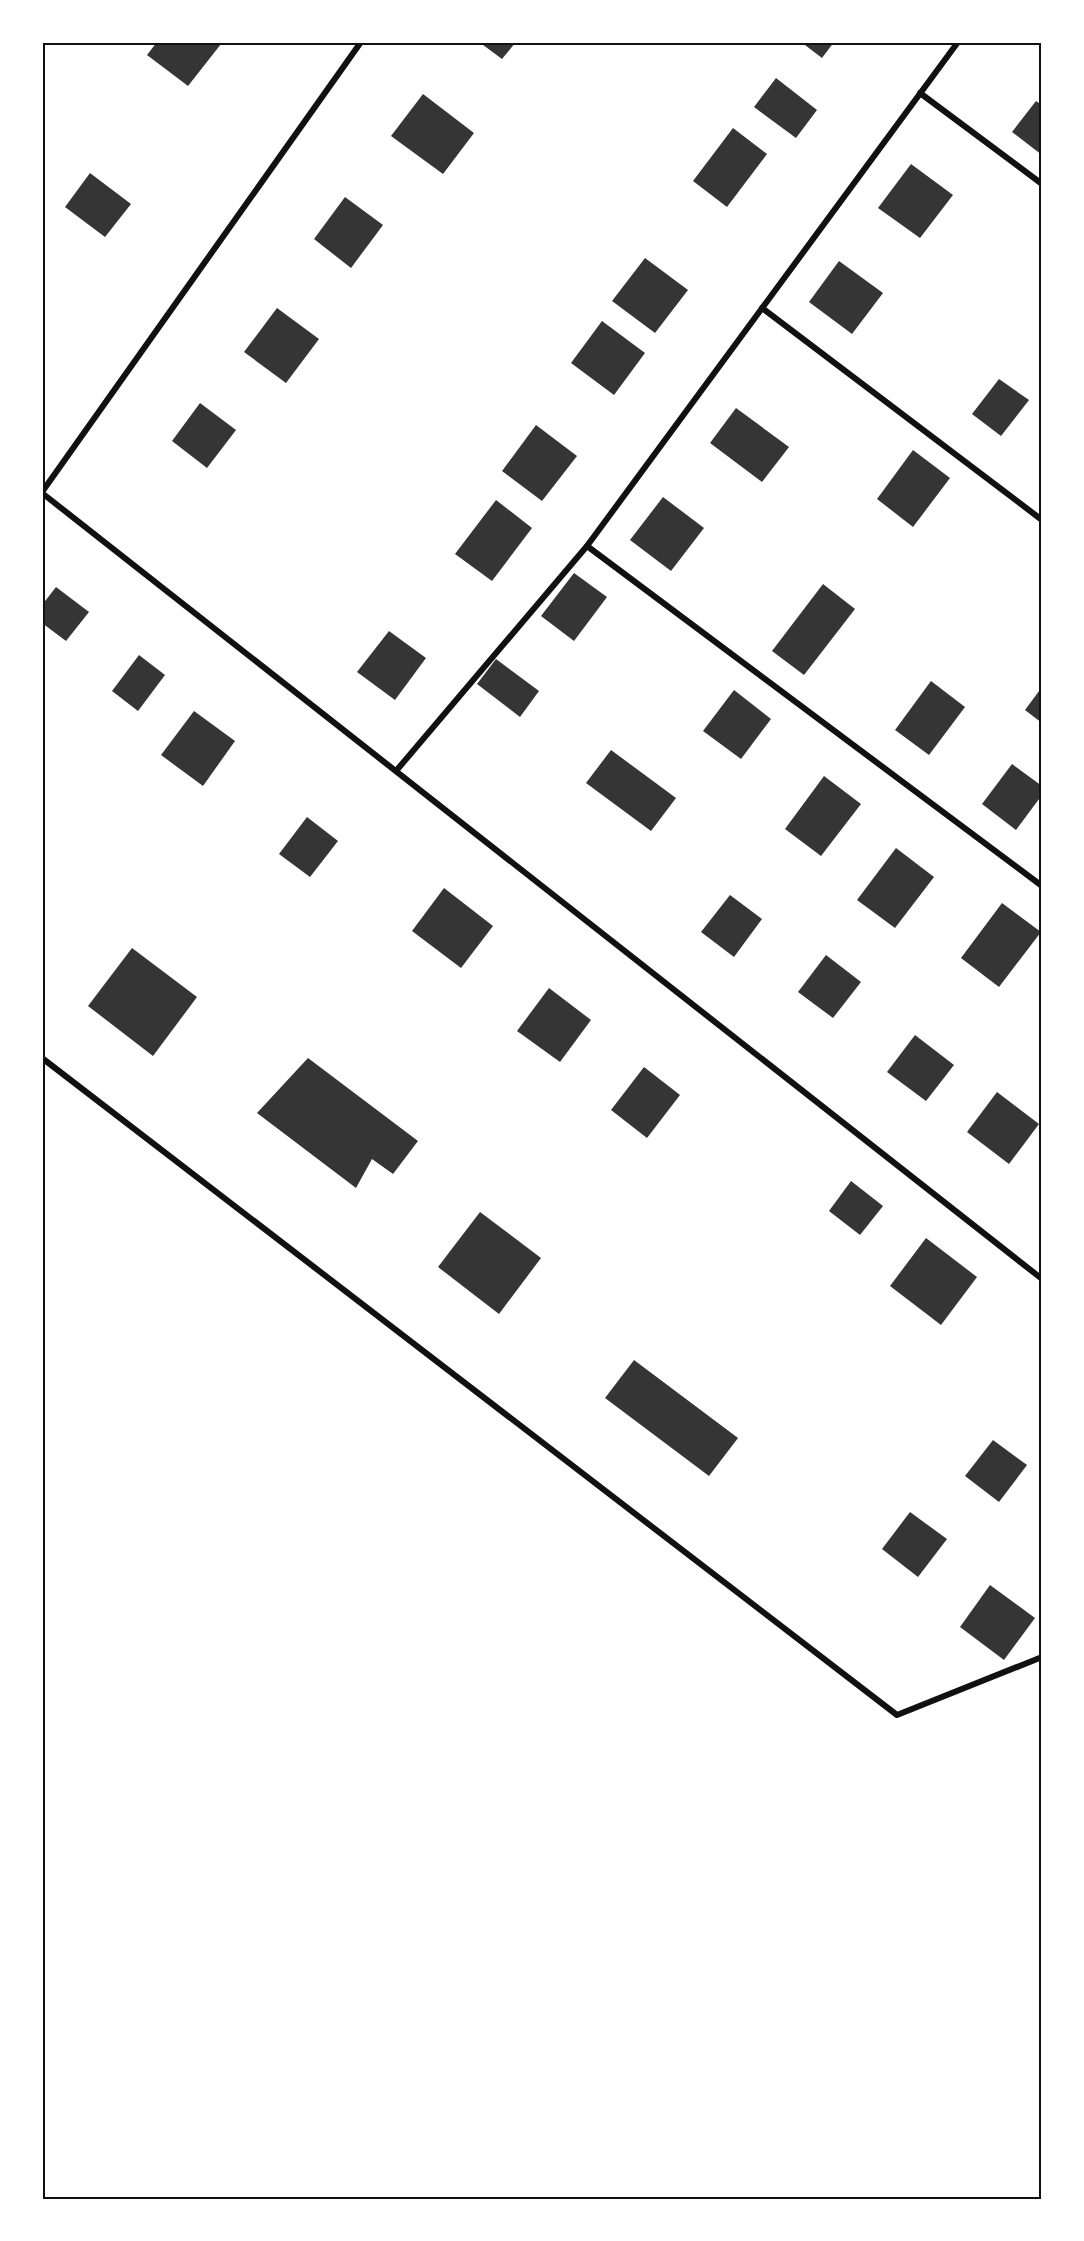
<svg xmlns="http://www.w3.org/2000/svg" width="1084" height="2241" font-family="'Golos Text',sans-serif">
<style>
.building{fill:#353535}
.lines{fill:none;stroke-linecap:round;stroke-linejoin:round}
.minor{stroke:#111;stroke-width:6}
.neatline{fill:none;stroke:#111;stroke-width:2}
</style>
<rect width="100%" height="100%" fill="#fff"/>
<!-- building -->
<g class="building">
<polygon points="157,42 218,42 221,44 188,86 147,55"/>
<polygon points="479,42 516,42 502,59"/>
<polygon points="801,42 834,42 822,58"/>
<polygon points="776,78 817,110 796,138 754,107"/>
<polygon points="423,94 474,133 443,174 391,136"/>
<polygon points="1036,101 1042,105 1042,155 1012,132"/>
<polygon points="733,128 767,154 727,207 693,181"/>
<polygon points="911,164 953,195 920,238 878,208"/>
<polygon points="90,173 131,204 105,237 65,207"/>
<polygon points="345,197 383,225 351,268 314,239"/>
<polygon points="645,258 688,290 655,333 612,301"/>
<polygon points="839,261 883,293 852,334 809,302"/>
<polygon points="277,308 319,339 286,383 244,352"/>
<polygon points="602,321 645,353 614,395 571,363"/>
<polygon points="999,379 1029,400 1001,436 972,414"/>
<polygon points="200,403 236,430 207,468 172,441"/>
<polygon points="736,408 789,447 762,482 710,443"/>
<polygon points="536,425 577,456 542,501 502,471"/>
<polygon points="913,450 950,478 913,527 877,499"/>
<polygon points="663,497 704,528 671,571 630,540"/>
<polygon points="496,500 532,528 492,581 455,554"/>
<polygon points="574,573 607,597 574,641 541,616"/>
<polygon points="823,584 855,609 804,675 772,651"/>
<polygon points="56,587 89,612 66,641 42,623 42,605"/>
<polygon points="389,631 426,658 395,700 357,672"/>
<polygon points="139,655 165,675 138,711 112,691"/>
<polygon points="496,659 539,691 520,717 477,684"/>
<polygon points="931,681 965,707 929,755 895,730"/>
<polygon points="1042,687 1042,723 1025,710"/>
<polygon points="734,690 771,719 741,759 703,731"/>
<polygon points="194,711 235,741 203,786 161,755"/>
<polygon points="611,750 676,798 651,831 586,783"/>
<polygon points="1012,764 1042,786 1042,795 1016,830 982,804"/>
<polygon points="824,776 861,804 821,856 785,829"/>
<polygon points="307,817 338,841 310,877 279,854"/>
<polygon points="896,848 934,877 895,928 857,900"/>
<polygon points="444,888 493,926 461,968 412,931"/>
<polygon points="730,895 762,919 734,957 701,932"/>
<polygon points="1002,903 1041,932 999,987 961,958"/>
<polygon points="132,948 197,997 153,1056 88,1006"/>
<polygon points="826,955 861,982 833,1018 798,992"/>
<polygon points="549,988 591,1020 560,1062 517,1031"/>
<polygon points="915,1035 954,1065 926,1101 887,1072"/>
<polygon points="308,1058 418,1141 393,1174 372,1159 356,1188 257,1113"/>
<polygon points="644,1067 680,1095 647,1138 611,1110"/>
<polygon points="997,1092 1039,1124 1009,1164 967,1132"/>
<polygon points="851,1181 883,1206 860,1235 829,1211"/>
<polygon points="480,1212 541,1258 499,1314 438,1267"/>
<polygon points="926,1238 977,1277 941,1325 890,1286"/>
<polygon points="634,1360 738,1438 709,1476 605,1398"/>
<polygon points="993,1440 1027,1465 999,1502 965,1476"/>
<polygon points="910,1512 947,1539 918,1577 882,1549"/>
<polygon points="990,1585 1035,1618 1004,1660 960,1627"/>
</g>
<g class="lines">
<!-- minor -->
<g class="minor">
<polyline points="920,93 1042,184"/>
<polyline points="762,308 1042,520"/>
<polyline points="42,492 361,42"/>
<polyline points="42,493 1042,1279"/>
<polyline points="587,546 1042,886"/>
<polyline points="396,771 587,546 958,42"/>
<polyline points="42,1058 897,1715 1042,1657"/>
</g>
</g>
<!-- border -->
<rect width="1084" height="2241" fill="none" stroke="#ffffff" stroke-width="87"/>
<rect x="44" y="44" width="996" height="2154" class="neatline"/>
</svg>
